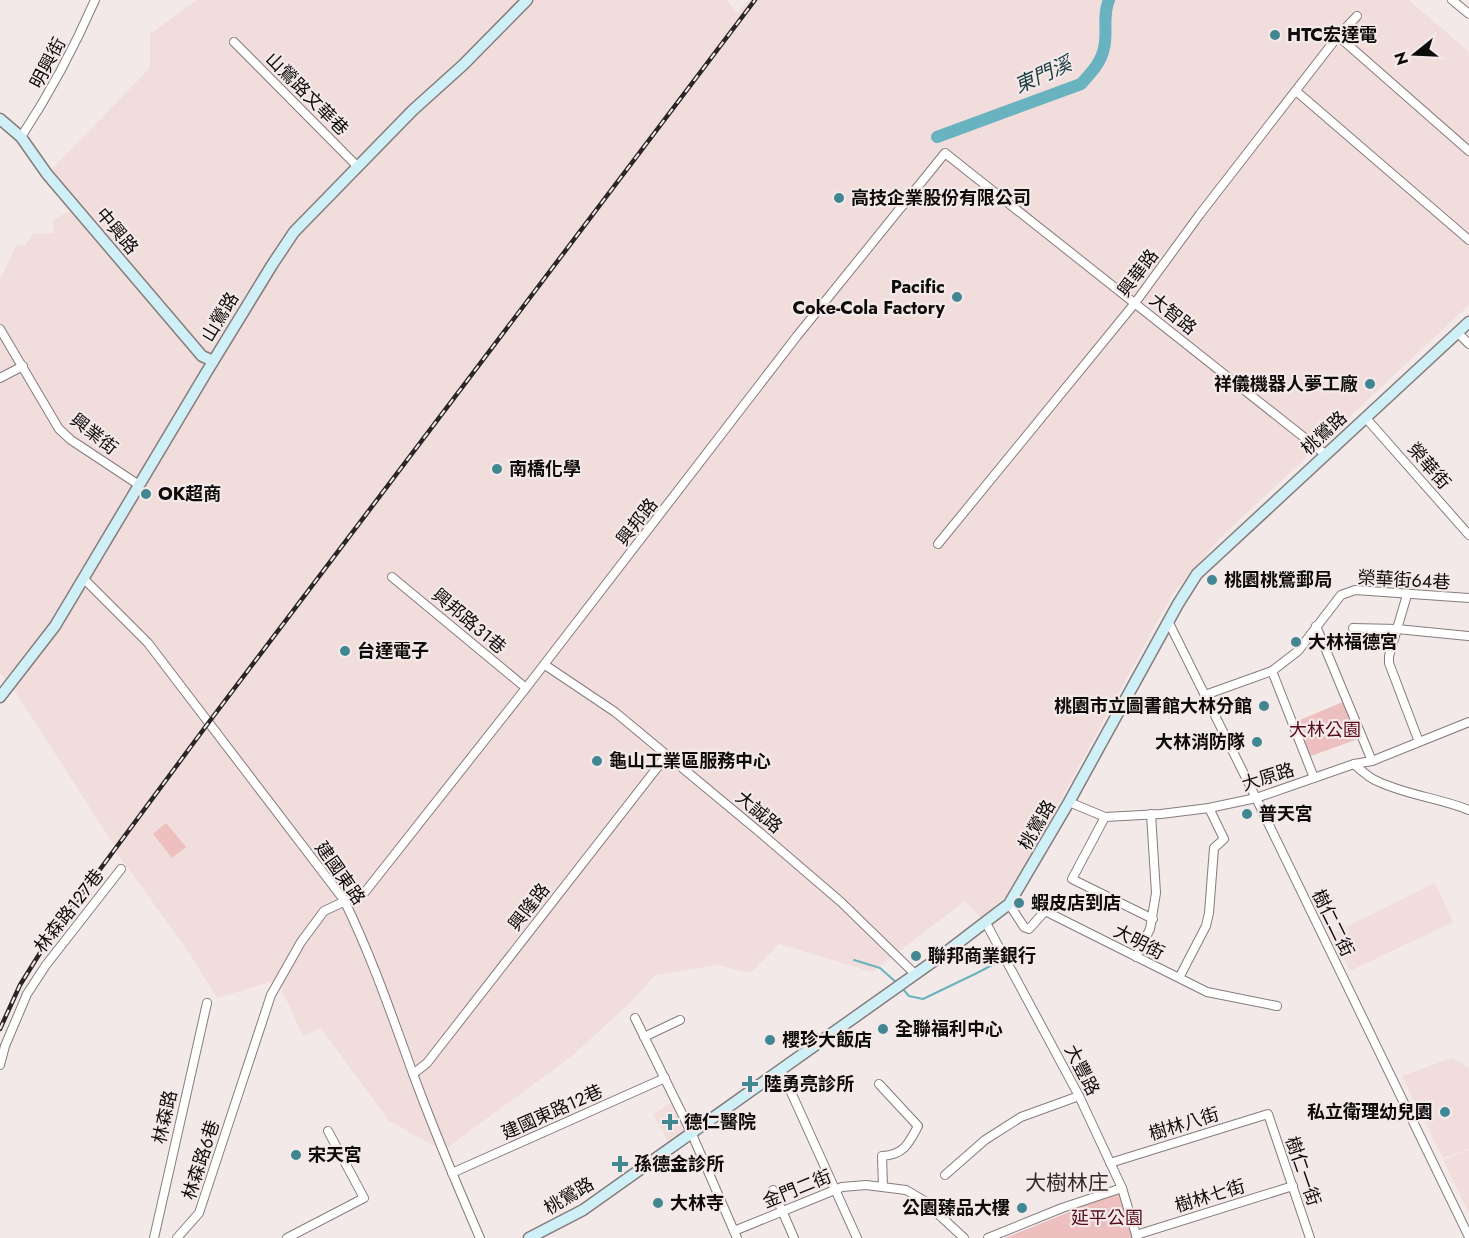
<svg xmlns="http://www.w3.org/2000/svg" width="1469" height="1238" font-family="Jost,'Noto Sans TC',sans-serif">
<style>
.built{fill:#f2dddd}
.green{fill:#edbfbf}
.lines{fill:none;stroke-linecap:round;stroke-linejoin:round}
.stream{stroke:#69b2bf;stroke-width:2}
.river{stroke:#69b2bf;stroke-width:12}
.street-casing{stroke:#867c7c;stroke-width:10}
.secondary-casing{stroke:#867c7c;stroke-width:13}
.street{stroke:#fff;stroke-width:8}
.secondary{stroke:#cff0f6;stroke-width:10}
.rail-casing{stroke:#2a2626;stroke-width:4.5}
.rail{stroke:#f4e9e9;stroke-width:2;stroke-dasharray:7;stroke-linecap:butt}
.poi-dot{fill:#418792;stroke:#f4e9e9;stroke-width:2}
.labels{text-anchor:middle;dominant-baseline:central;stroke-width:4.5;stroke-linejoin:round;paint-order:stroke}
.poi-label{font-size:18px;font-weight:bold;fill:#0e0b0b;stroke:#f4e9e9;text-anchor:start}
.street-label{font-size:18px;fill:#0e0b0b;stroke:#f4e9e9}
.park-label{font-size:18px;fill:#560b18;stroke:#f4e9e9}
.water-label{font-size:20px;font-style:italic;fill:#183c42;stroke:#f4e9e9}
.quarter-label{font-size:21px;fill:#332a2a;stroke:#f4e9e9}
</style>
<rect width="100%" height="100%" fill="#f4e9e9"/>
<!-- built -->
<g class="built">
<polygon points="197,0 726,0 738,13 748,0 1409,0 1469,52 1469,305 1220,538 1172,595 1010,893 981,918 965,901 872,972 779,944 750,973 717,965 655,975 632,1001 573,1055 443,1151 389,1121 321,1028 303,1036 277,980 217,998 186,948 116,852 117,850 11,685 0,673 0,279 17,244 25,246 33,234 54,233 53,220 81,205 49,172 150,68 150,34"/>
<polygon points="1435,883 1453,922 1350,971 1332,934"/>
<polygon points="1452,1058 1469,1068 1469,1149 1443,1158 1402,1076"/>
<polygon points="672,1102 686,1129 668,1141 653,1114"/>
<polygon points="1469,1150 1469,1213 1443,1160"/>
</g>
<!-- green -->
<g class="green">
<polygon points="1345,701 1361,738 1308,757 1293,723"/>
<polygon points="166,823 186,847 172,858 153,834"/>
<polygon points="1119,1192 1137,1238 1005,1238"/>
</g>
<g class="lines">
<!-- stream -->
<g class="stream">
<polyline points="854,960 880,968 897,983"/>
<polyline points="901,987 909,996 923,999 977,973 994,964 999,957"/>
</g>
<!-- river -->
<path class="river" d="M937,137L1081,84C1091,73 1101,63 1104,48C1108,32 1102,16 1109,0"/>
<!-- street casing -->
<g class="street-casing">
<g id="street">
<polyline points="1452,0 1469,14"/>
<polyline points="1338,36 1469,151"/>
<polyline points="234,42 358,167"/>
<polyline points="1296,91 1469,240"/>
<path d="M21,137C50,93 74,48 95,0"/>
<polyline points="0,329 59,429 71,440 139,485"/>
<polyline points="1458,333 1469,344"/>
<polyline points="0,378 23,366"/>
<polyline points="1365,417 1469,535"/>
<polyline points="938,544 1135,303 1200,214 1338,36 1357,16"/>
<polyline points="392,577 526,688"/>
<path d="M84,579L148,643L344,900C371,955 391,1013 412,1071C433,1128 456,1183 480,1238"/>
<polyline points="1407,595 1389,656 1389,663 1419,742"/>
<polyline points="1169,623 1256,798 1469,1237"/>
<polyline points="1316,626 1372,761"/>
<polyline points="1353,628 1397,629 1468,636"/>
<polyline points="545,665 615,712 763,835 841,902 915,974"/>
<polyline points="1272,671 1314,778"/>
<polyline points="1205,695 1272,671 1298,651 1341,595 1355,590 1469,598"/>
<path d="M1354,764C1361,770 1369,778 1377,781C1406,795 1439,798 1469,810"/>
<polyline points="1069,802 1105,817 1161,814 1209,808 1256,798 1354,764 1372,761 1469,722"/>
<polyline points="1105,817 1072,879 1153,919"/>
<polyline points="1009,904 1024,927 1029,929 1045,911 1207,992 1277,1006"/>
<polyline points="986,923 1079,1096 1122,1188 1137,1238"/>
<polyline points="1136,957 1150,929 1156,893 1151,814"/>
<polyline points="1180,976 1206,926 1209,913 1214,848 1224,839 1209,808"/>
<polyline points="635,1018 691,1132 737,1238"/>
<polyline points="644,1037 680,1020"/>
<polyline points="0,1065 5,1046 27,994 46,965 121,869"/>
<polyline points="781,1070 857,1238"/>
<polyline points="413,1074 427,1063 667,755"/>
<path d="M879,1084L918,1126C909,1143 904,1155 882,1156L883,1187"/>
<polyline points="1110,1163 1268,1114 1310,1238"/>
<polyline points="452,1173 665,1078"/>
<polyline points="945,1175 985,1140 1021,1117 1079,1096"/>
<polyline points="773,1190 794,1238"/>
<polyline points="734,1231 842,1187 866,1185 906,1190 923,1200 964,1238"/>
<polyline points="1136,1235 1293,1186"/>
<polyline points="154,1238 207,1003"/>
<polyline points="177,1238 199,1213 271,995 301,942 324,911 365,892 526,688 797,336 945,153 1325,454"/>
<polyline points="287,1238 364,1198 328,1131"/>
<polyline points="988,1238 1062,1208 1122,1188"/>
</g>
</g>
<!-- secondary casing -->
<g class="secondary-casing">
<g id="secondary">
<polyline points="0,119 21,137 47,174 202,356 213,361"/>
<polyline points="0,697 55,626 206,373 272,265 294,232 413,110 463,65 527,0"/>
<polyline points="529,1238 583,1210 941,956 1009,904 1069,802 1178,604 1197,574 1469,322"/>
</g>
</g>
<!-- street -->
<use href="#street" class="street"/>
<!-- secondary -->
<use href="#secondary" class="secondary"/>
<!-- rail casing -->
<g class="rail-casing">
<polyline id="rail" points="0,1029 20,985 50,937 209,722 755,0"/>
</g>
<!-- rail -->
<use href="#rail" class="rail"/>
</g>
<!-- markers -->
<g class="poi-dot">
<circle cx="1275" cy="35" r="6"/>
<circle cx="839" cy="198" r="6"/>
<circle cx="957" cy="297" r="6"/>
<circle cx="1370" cy="384" r="6"/>
<circle cx="497" cy="469" r="6"/>
<circle cx="146" cy="494" r="6"/>
<circle cx="1212" cy="580" r="6"/>
<circle cx="1296" cy="642" r="6"/>
<circle cx="345" cy="651" r="6"/>
<circle cx="1264" cy="706" r="6"/>
<circle cx="1257" cy="742" r="6"/>
<circle cx="597" cy="761" r="6"/>
<circle cx="1247" cy="814" r="6"/>
<circle cx="1019" cy="903" r="6"/>
<circle cx="916" cy="956" r="6"/>
<circle cx="883" cy="1029" r="6"/>
<circle cx="770" cy="1040" r="6"/>
<path d="M747 1075h6v6h6v6h-6v6h-6v-6h-6v-6h6z"/>
<circle cx="1445" cy="1112" r="6"/>
<path d="M667 1113h6v6h6v6h-6v6h-6v-6h-6v-6h6z"/>
<circle cx="296" cy="1155" r="6"/>
<path d="M617 1155h6v6h6v6h-6v6h-6v-6h-6v-6h6z"/>
<circle cx="658" cy="1203" r="6"/>
<circle cx="1022" cy="1208" r="6"/>
</g>
<g class="labels">
<!-- poi labels -->
<g class="poi-label">
<text x="1287" y="35">HTC宏達電</text>
<text x="851" y="198">高技企業股份有限公司</text>
<text x="945" y="287" text-anchor="end">Pacific<tspan x="945" dy="21">Coke-Cola Factory</tspan></text>
<text x="1358" y="384" text-anchor="end">祥儀機器人夢工廠</text>
<text x="509" y="469">南橋化學</text>
<text x="158" y="494">OK超商</text>
<text x="1224" y="580">桃園桃鶯郵局</text>
<text x="1308" y="642">大林福德宮</text>
<text x="357" y="651">台達電子</text>
<text x="1252" y="706" text-anchor="end">桃園市立圖書館大林分館</text>
<text x="1245" y="742" text-anchor="end">大林消防隊</text>
<text x="609" y="761">龜山工業區服務中心</text>
<text x="1259" y="814">普天宮</text>
<text x="1031" y="903">蝦皮店到店</text>
<text x="928" y="956">聯邦商業銀行</text>
<text x="895" y="1029">全聯福利中心</text>
<text x="782" y="1040">櫻珍大飯店</text>
<text x="764" y="1084">陸勇亮診所</text>
<text x="1433" y="1112" text-anchor="end">私立衛理幼兒園</text>
<text x="684" y="1122">德仁醫院</text>
<text x="308" y="1155">宋天宮</text>
<text x="634" y="1164">孫德金診所</text>
<text x="670" y="1203">大林寺</text>
<text x="1010" y="1208" text-anchor="end">公園臻品大樓</text>
</g>
<!-- street labels -->
<g class="street-label">
<text transform="translate(48 63) rotate(-62)">明興街</text>
<text transform="translate(307 94) rotate(45)">山鶯路文華巷</text>
<text transform="translate(117 231) rotate(50)">中興路</text>
<text transform="translate(1138 273) rotate(-53)">興華路</text>
<text transform="translate(1173 314) rotate(39)">大智路</text>
<text transform="translate(220 317) rotate(-59)">山鶯路</text>
<text transform="translate(1324 433) rotate(-43)">桃鶯路</text>
<text transform="translate(94 434) rotate(38)">興業街</text>
<text transform="translate(1429 466) rotate(49)">榮華街</text>
<text transform="translate(637 522) rotate(-52)">興邦路</text>
<text transform="translate(1404 580) rotate(3)">榮華街64巷</text>
<text transform="translate(469 621) rotate(40)">興邦路31巷</text>
<text transform="translate(1268 777) rotate(-17)">大原路</text>
<text transform="translate(759 812) rotate(40)">大誠路</text>
<text transform="translate(1037 825) rotate(-60)">桃鶯路</text>
<text transform="translate(340 873) rotate(55)">建國東路</text>
<text transform="translate(529 907) rotate(-52)">興隆路</text>
<text transform="translate(69 911) rotate(-52)">林森路127巷</text>
<text transform="translate(1333 923) rotate(64)">樹仁二街</text>
<text transform="translate(1139 942) rotate(27)">大明街</text>
<text transform="translate(1082 1070) rotate(63)">大豐路</text>
<text transform="translate(552 1112) rotate(-24)">建國東路12巷</text>
<text transform="translate(165 1117) rotate(-77)">林森路</text>
<text transform="translate(1184 1124) rotate(-17)">樹林八街</text>
<text transform="translate(201 1160) rotate(-72)">林森路6巷</text>
<text transform="translate(1303 1171) rotate(71)">樹仁一街</text>
<text transform="translate(797 1189) rotate(-22)">金門二街</text>
<text transform="translate(569 1196) rotate(-31)">桃鶯路</text>
<text transform="translate(1210 1196) rotate(-17)">樹林七街</text>
</g>
<!-- park labels -->
<g class="park-label">
<text x="1325" y="730">大林公園</text>
<text x="1107" y="1218">延平公園</text>
</g>
<!-- water labels -->
<g class="water-label">
<text transform="translate(1043 75) rotate(-24)">東門溪</text>
</g>
<!-- quarter labels -->
<g class="quarter-label">
<text x="1067" y="1183">大樹林庄</text>
</g>
</g>
<!-- north arrow -->
<g transform="translate(1415 54) rotate(252)" stroke="#f4e9e9" stroke-width="4.5" paint-order="stroke">
<path d="M0-4.5L10 22L0 15L-10 22Z" fill="#0e0b0b"/>
<text y="-9" font-size="16" font-weight="bold" text-anchor="middle" fill="#0e0b0b">N</text>
</g>
</svg>
